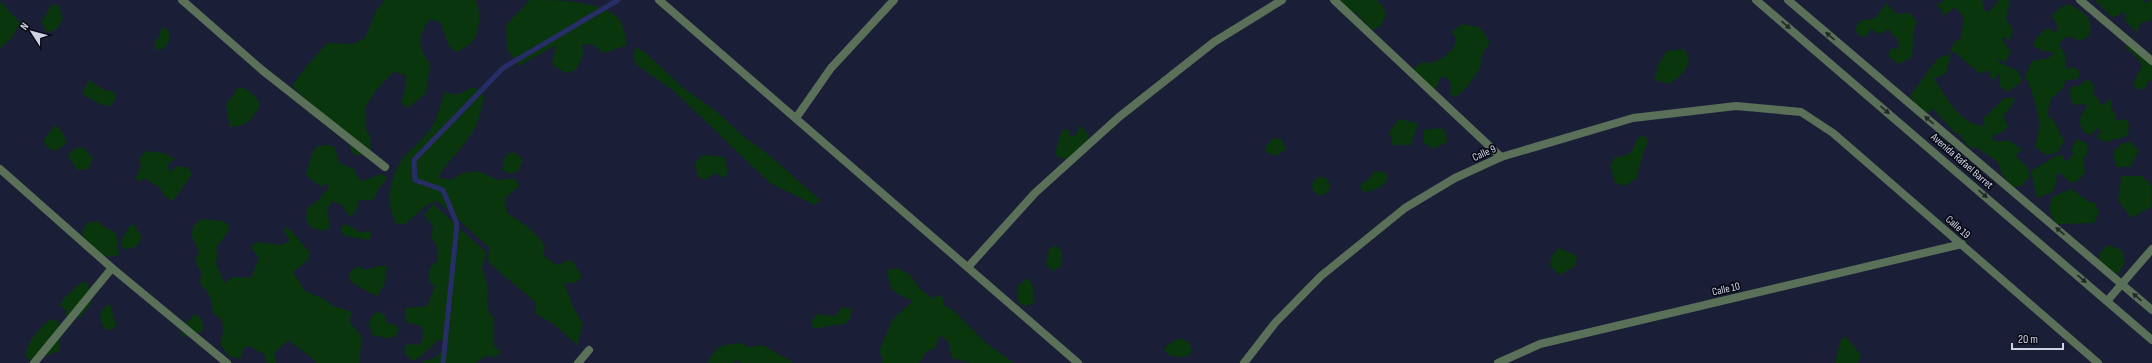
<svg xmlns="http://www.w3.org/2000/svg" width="2152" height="363" font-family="'Sofia Sans Condensed',sans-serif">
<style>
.green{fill:#09360c}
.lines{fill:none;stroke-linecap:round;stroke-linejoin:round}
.stream{stroke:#272e67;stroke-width:5}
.street{stroke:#5a7059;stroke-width:8}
.oneway{fill:#212929}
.labels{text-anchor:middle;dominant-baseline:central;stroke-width:3.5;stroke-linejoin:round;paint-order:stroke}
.street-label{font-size:11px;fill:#ced3e3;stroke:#080a15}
</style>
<rect width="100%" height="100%" fill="#1a1f37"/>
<!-- green -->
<g class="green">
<path d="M385,0H475C479,5 478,9 479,15C479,34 476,43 457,52L449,46L441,23L430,19C418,35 416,47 430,63L426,94L407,108L401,102L405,89L406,75L393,72L376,90L365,108V128L370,136L371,154L354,155L346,139L292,86C302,70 315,58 327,43L353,44L365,38L376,11Z"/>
<path d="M530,0C558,0 601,0 619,19C624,26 625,36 627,45L604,53L592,44L582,45L583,55L576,70L565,73L552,64L556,45L519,66L507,49L506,25Z"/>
<path d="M1338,0H1377L1382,5L1386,14C1383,23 1381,27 1372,30L1355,12L1346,9Z"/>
<path d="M1945,0H1982L1984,10L1989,12L1999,0H2010L2006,19L2013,30L2010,40L2003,37L2002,40L2011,52L2005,62L1997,59L1998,62L2018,71L2022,81L2008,92L2000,86V72L1995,79H1991L1989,72L1986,70L1981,74C1972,68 1963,59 1955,52H1950L1954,43L1961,38L1964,17L1955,7L1942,17L1943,12L1937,5Z"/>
<polygon points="2095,0 2142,0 2144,3 2152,0 2152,18 2151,20 2140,23 2137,32 2127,23 2124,12 2112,18"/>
<polygon points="0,1 20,23 13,36 0,49"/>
<polygon points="1886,3 1897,14 1910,13 1917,22 1914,29 1912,57 1899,64 1888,56 1892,48 1899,49 1898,39 1894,37 1889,29 1880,34 1871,29 1866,37 1858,35 1855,29 1860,21 1876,18"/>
<polygon points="52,4 59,6 63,19 56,30 47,32 41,23"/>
<path d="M2069,4C2084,14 2094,15 2089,36L2079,41L2069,36L2063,39L2059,45L2065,54L2066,69L2073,67L2081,72L2077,79L2066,80L2063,88L2051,99L2047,115L2053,120L2064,141L2058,152L2047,155L2035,147C2040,126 2041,124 2035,103C2032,93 2031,86 2025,77L2032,61L2049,58L2054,52L2043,51L2033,46C2036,37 2040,33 2048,28L2056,33L2058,27L2052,16L2061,7Z"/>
<polygon points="1462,24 1479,27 1490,41 1482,55 1480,68 1467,87 1456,97 1450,94 1451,85 1447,77 1441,77 1435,90 1412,70 1422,62 1431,63 1443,58 1453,49 1457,40 1452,32"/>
<path d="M162,27L169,31C171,40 168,45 161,50L155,49V42L159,37Z"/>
<polygon points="2128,44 2152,66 2152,82 2148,81 2145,89 2137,89 2133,84 2142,65 2137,57 2125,48"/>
<polygon points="637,47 648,55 682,87 717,112 743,136 769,155 820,200 815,205 770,183 674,91 637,65 633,56"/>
<path d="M1683,49C1697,63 1681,75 1670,84L1654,80L1659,63L1667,51Z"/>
<path d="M1951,54L1946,73L1934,79C1946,97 1961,126 1985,126L1983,119L2004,98H2015L2013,104L2003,116L2008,127L2000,133L1993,135L1992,139L1999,142L2009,140L2022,150L2015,155L2027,167L2030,177L2021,186L2012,187L2002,174L1997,161L1979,149L1967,146L1960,134L1955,133L1932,108L1927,114L1918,107L1910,96L1938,58Z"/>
<polygon points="89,80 103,89 116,93 115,100 110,106 102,105 82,94"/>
<polygon points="2086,80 2090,81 2094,87 2094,95 2099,100 2101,106 2109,100 2112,100 2111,108 2116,116 2116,121 2126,119 2129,123 2128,136 2104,142 2097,137 2101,130 2096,129 2091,135 2084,132 2079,122 2084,110 2088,106 2083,104 2076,105 2071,101 2070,90 2073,86 2079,86"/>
<path d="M239,87C250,90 257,96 260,106C252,119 246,127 230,127L226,104Z"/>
<path d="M474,87L485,96C481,105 480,117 476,126C467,145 449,158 438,177L450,180L464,173L477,171L499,180L514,178L519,186L505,198L507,213C520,221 538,233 545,247L543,255L556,265L572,260L582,277L575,283H564L573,307L583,324L577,345L554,324L536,314V303C521,288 503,277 488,261L489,247L437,201L428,204L405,224H397C385,206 389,181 400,163C408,150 422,141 431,129C436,122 441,101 445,92L456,95Z"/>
<polygon points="1399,119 1418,123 1411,145 1393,145 1389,132"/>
<polygon points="55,125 63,133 66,143 56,151 48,148 43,141"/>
<polygon points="1081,125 1089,136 1077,160 1060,158 1055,154 1062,130 1069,130 1070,136 1075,136"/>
<polygon points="1441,128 1446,133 1447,142 1433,149 1423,142 1424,130"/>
<path d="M1643,135L1646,137L1648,142L1643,153L1636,179L1625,186L1615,183L1610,166L1615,157C1641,156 1629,142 1643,135Z"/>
<polygon points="1273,138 1282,140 1286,149 1276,156 1266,152 1266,146"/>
<polygon points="2077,139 2088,144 2087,154 2083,159 2085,172 2078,181 2071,183 2061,174 2055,174 2057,181 2052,192 2037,198 2031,171 2059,154 2064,157 2064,161 2068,160 2074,154 2071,150"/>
<polygon points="2131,142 2139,151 2130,167 2116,167 2113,152 2122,143"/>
<polygon points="330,145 335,148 339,163 354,169 358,178 362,181 382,174 387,178 377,191 375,198 368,201 359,199 356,211 350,217 342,205 333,201 327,208 330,228 323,231 310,227 306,218 308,207 314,204 328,189 329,183 321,187 306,175 311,156 317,146"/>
<polygon points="83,147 93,158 88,169 77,170 68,155 74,149"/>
<polygon points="146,151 164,153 175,159 167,165 170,172 178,166 188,168 192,174 173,201 165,196 160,188 144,178 140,181 135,179 141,167 139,159"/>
<polygon points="509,153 516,153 523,160 518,171 511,174 502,170 504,159"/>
<polygon points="703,155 724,157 728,173 723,178 715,173 705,180 698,177 695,163"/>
<path d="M1375,171L1386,173L1388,178C1384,187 1374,191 1365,192L1360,188L1361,184L1368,180Z"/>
<polygon points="2122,176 2142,176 2152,186 2151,207 2131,218 2118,200"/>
<circle cx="1321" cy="186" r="9"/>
<polygon points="2071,189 2089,202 2094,202 2099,212 2094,223 2056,224 2049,210 2052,197"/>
<path d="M433,204L486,252L482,268L488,288L487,301L489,314L493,316C494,327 492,336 494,346L501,352L494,358L488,355L475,363H423V361L435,358L450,341L438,340L420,357L413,361L406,355L404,348L408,344L419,345L423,339L422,326L406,322V308L427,306L435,286L429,282C428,272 429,266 438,261V248L431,237L433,226L424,215Z"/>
<path d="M201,219L222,221L228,224L229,230L216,248L218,253L216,263L224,283L233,277L251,278L259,258L251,247L257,242L282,245L290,240L283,230L286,227C297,234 300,244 310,252L308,260L293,272L305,291L324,299L333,306L352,312L349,321L362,337L359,363H317C308,354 298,348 288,340L274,353L276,357V363H267L264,354L249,346L244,348L240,359L229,356L220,344L223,332L222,320L213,313C212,308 212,302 210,297C206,284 196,289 202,272L197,266L196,257L199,251L191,235L194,225Z"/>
<polygon points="97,221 101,225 116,233 119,255 109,257 89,251 82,232 87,223"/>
<polygon points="134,224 142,237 137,246 125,250 120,243 129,227"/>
<polygon points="346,224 362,233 368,230 372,235 368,240 343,235 340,228"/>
<polygon points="1056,245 1062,252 1062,264 1054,272 1046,265 1049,249"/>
<polygon points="2108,245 2122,250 2125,263 2119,273 2107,273 2100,263 2099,253"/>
<polygon points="1559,248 1577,256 1575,266 1560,275 1550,266 1551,257"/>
<path d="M358,266L365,270L378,266H387L384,285L377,296C367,291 357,287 349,280L350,272Z"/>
<path d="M897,268L909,274L920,289L932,298L942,295L944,305L954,311L986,343L1014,363H971L952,358L948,341L940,335L935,348L927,351L919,363H881L883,360L879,351L893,319L913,301C896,293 888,292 888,270Z"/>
<polygon points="1028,278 1033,287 1034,304 1023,306 1017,301 1018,285"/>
<polygon points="82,282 88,283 91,304 80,317 73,319 65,315 67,311 60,305 65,297"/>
<path d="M109,304L112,307L113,317L117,324L112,330L105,329C98,319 98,311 109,304Z"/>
<path d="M842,307L851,309L850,319L843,325C833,323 824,329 813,328L811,322L817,314L835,316Z"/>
<path d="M378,312L385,315L386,322L395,325L399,329L395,337L385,338L373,335C369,326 367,317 378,312Z"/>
<path d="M194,314L200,317L204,329C197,335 192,338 183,336L180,330L182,324L190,320Z"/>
<path d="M52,319L59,322L60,350L32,362L25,355C27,343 41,324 52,319Z"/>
<path d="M1846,337L1861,355L1858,363H1836L1835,361C1838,354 1838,345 1842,338Z"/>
<polygon points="1180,338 1189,343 1192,352 1185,357 1170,356 1164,349 1173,341"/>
<path d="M740,343L749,347L762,345L794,363H742L736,360L732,363H708C717,345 721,345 740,343Z"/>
</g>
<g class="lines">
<!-- stream -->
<polyline class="stream" points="443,363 457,224 443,190 415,180 414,160 503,68 618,0"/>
<!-- street -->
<g class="street">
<polyline points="182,0 262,70 385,167"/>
<polyline points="659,0 1078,363"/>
<polyline points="1334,0 1501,157"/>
<polyline points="1756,0 2152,340"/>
<polyline points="1788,0 2152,310"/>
<polyline points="2080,0 2152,61"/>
<polyline points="796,118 831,68 894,0"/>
<polyline points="0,169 112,268 227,363"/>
<polyline points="968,267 1035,193 1119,117 1214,42 1282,0"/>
<polyline points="2108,300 2152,249"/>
<polyline points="34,363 112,268"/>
<polyline points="578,363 589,350"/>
<polyline points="1244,363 1275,323 1321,276 1405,208 1455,178 1501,157 1633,118 1736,106 1801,112 1833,133 2098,363"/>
<polyline points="1498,363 1540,344 1962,244"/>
</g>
</g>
<!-- one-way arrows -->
<defs><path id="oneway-solid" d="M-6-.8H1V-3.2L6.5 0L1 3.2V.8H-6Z"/></defs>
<g class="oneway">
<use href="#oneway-solid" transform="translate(1786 25) rotate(41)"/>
<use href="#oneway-solid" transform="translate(1830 36) rotate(-140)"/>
<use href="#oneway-solid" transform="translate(1885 110) rotate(41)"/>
<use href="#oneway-solid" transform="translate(1929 120) rotate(-140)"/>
<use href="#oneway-solid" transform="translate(1983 194) rotate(41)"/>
<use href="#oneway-solid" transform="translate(2060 231) rotate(-140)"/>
<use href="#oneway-solid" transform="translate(2082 279) rotate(41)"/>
<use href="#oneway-solid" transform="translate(2137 297) rotate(-139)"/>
</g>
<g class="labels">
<!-- street labels -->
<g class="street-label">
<text transform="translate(1484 153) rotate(-24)">Calle 9</text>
<text transform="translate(1962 161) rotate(41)">Avenida Rafael Barret</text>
<text transform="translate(1958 227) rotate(41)">Calle 19</text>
<text transform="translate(1726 289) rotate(-13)">Calle 10</text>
</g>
</g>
<!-- north arrow -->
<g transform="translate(32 32) rotate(306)" stroke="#080a15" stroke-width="3" paint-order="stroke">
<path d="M0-3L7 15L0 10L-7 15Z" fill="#ced3e3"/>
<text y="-6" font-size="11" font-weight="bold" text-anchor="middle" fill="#ced3e3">N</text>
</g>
<!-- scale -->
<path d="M2012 343v6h51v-6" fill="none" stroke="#ced3e3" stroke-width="2"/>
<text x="2018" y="343" font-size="12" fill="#ced3e3" stroke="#080a15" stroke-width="3" paint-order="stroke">20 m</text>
</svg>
